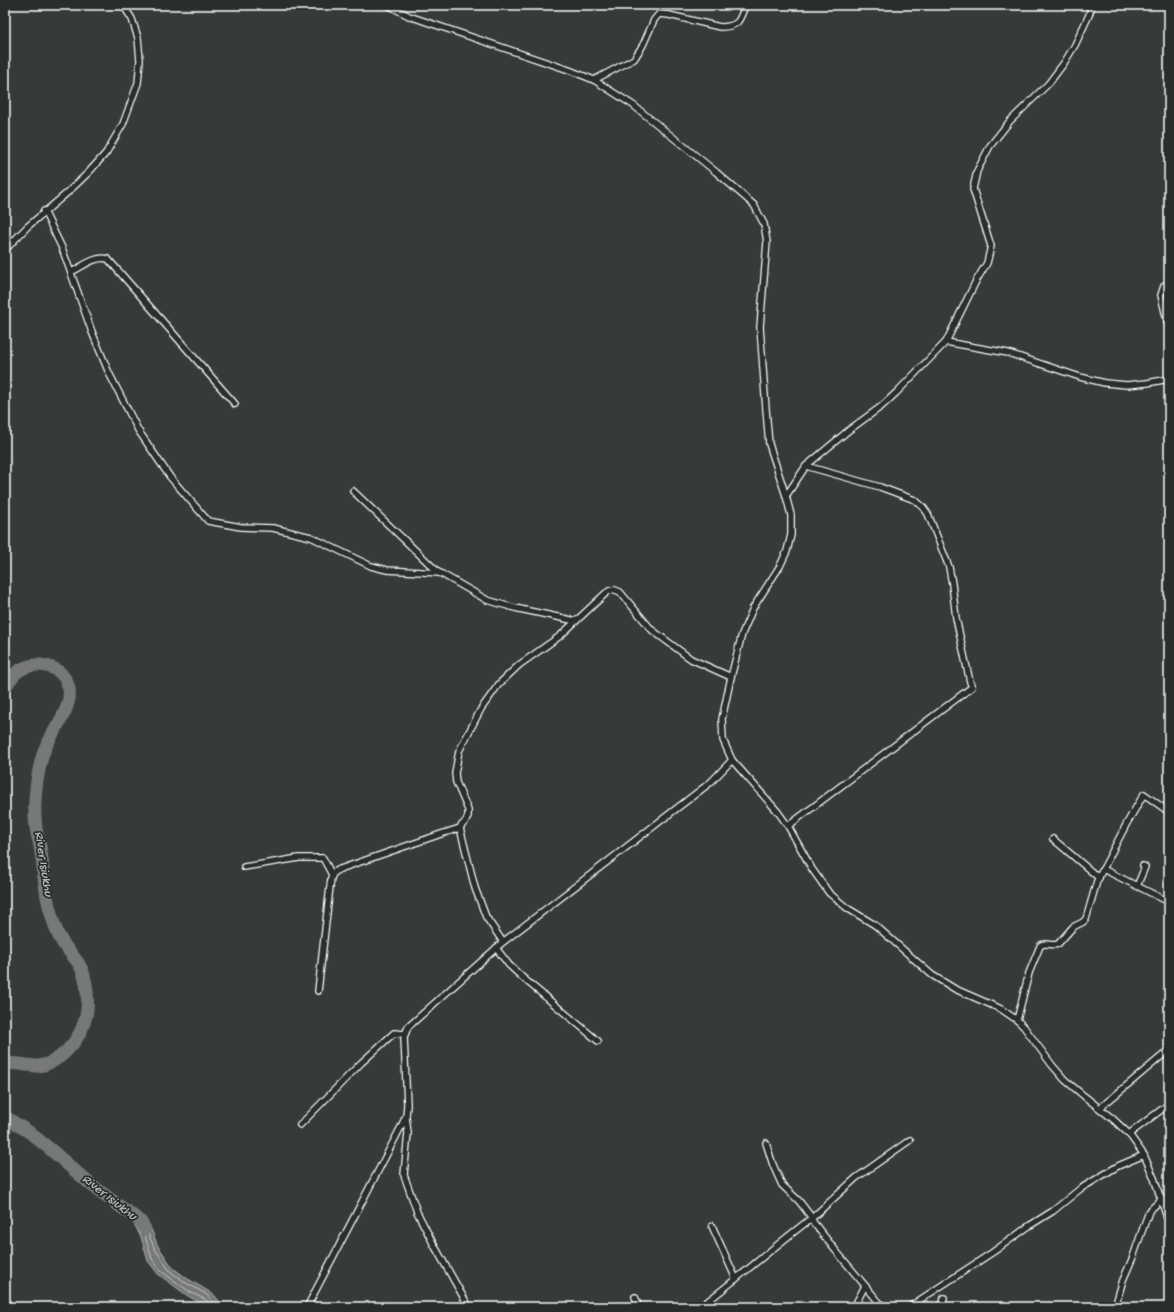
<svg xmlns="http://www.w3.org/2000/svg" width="1174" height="1312" font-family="'Gochi Hand',sans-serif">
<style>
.water{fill:#767879;stroke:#adaeaf}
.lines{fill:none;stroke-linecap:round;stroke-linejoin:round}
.shore{stroke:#c8c9c9;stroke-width:1}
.river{stroke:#767879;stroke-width:13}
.street-casing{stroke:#fff;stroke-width:8}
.street{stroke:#2a2d2e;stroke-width:5.5}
.labels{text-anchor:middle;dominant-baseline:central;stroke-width:3.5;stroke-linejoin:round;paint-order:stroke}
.water-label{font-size:13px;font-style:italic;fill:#b4b5b5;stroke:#2a2d2e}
</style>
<rect width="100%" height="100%" fill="#373a3b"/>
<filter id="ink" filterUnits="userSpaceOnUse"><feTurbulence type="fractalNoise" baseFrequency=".025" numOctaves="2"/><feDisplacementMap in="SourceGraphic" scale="8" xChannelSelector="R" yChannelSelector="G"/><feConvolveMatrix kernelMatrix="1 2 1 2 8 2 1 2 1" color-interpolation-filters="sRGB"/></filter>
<g filter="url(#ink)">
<!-- water -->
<polygon class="water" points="137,1212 148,1222 158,1246 173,1268 188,1279 208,1291 215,1296 221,1304 235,1307 208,1307 188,1296 158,1274 148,1261 141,1237 131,1218"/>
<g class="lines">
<!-- shore -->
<polyline class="shore" points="210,1307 209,1303 206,1300 190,1292 161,1271 152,1259 145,1236 141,1226 142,1224 144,1225 155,1249 170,1271 186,1283 206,1294 218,1307"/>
<!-- river -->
<g class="river">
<path d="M5,688C9,681 13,674 20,670C37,660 61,665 68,685C76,707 49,733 43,754C36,778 33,804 36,828C37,836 40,844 41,852C43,863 43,874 45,885C47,900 51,915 56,929C60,943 71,952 79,964C88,978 90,1007 84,1023C78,1042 59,1064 38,1066C27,1066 16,1062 5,1064"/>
<polyline points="5,1116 7,1118 29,1132 50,1149 89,1183 122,1208 131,1214 141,1222 145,1229"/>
</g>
<!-- street casing -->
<g class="street-casing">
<g id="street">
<polyline points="388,5 409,16 569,70 594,80 633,105 716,172 754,205 764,224 767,242 760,327 766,409 769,444 786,496 791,515 791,535 787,551 780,566 753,608 742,634 731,677 722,719 723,740 732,760 778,812 788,826 812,869 829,893 847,908 875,925 932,975 955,989 1001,1009 1017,1020 1024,1027 1052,1065 1065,1080 1084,1096 1113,1119 1129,1134 1144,1155 1154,1178 1169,1224"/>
<path d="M594,80L634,59L643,45L654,20L659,14L669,15L720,27C738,27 740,21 745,5"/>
<polyline points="44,211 62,248 92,332 109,373 138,430 170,477 208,521 241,527 273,528 311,537 371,566 387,570 440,573 487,600 515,608 576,621"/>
<polyline points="5,250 27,227 67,193 88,173 106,153 123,124 138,83 140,60 138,38 132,19 123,5"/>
<path d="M71,272C82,267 96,255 108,259L235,404"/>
<polyline points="1169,282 1164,286 1161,295 1169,329"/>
<polyline points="946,342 1008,353 1080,377 1105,383 1127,385 1147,383 1169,379"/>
<polyline points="353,491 439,573"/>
<polyline points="786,496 806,466 849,430 882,406 896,393 946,342 976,281 987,263 991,246 973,189 977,171 990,146 1010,121 1049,83 1064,63 1075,45 1089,15 1092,5"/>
<polyline points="788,826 972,687 970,682 956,618 952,584 949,567 928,514 923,507 915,500 880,487 806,466"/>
<polyline points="460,828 475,888 486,917 503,942"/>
<polyline points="1053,839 1099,878"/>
<polyline points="244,867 299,858 323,858 332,875"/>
<polyline points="1103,869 1127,823 1144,794 1169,812"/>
<polyline points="1137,886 1145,867 1143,866"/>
<polyline points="496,948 509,965 523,978 598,1041"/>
<path d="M318,991L331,878L334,872L340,869L441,834L460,828L461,826L466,821L468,816V810L456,782L455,773L459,751L481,709L499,684L519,665L560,636L606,593C611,589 614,589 620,592L652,630L691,659L731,677"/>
<path d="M1017,1020L1029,973L1040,946C1045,941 1052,947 1058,944L1073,927L1083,922L1086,919L1097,881L1103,869L1169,902"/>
<polyline points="1100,1108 1169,1050"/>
<polyline points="406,1117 408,1133 404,1175 417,1212 434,1245 469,1307"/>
<polyline points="300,1125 361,1063 394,1033 405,1034"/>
<polyline points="1129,1134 1169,1104"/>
<polyline points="712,1226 736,1279"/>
<polyline points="635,1297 639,1307"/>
<polyline points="307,1307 401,1127 406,1116 407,1105 404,1037 408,1027 503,942 711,782 732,760"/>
<path d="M700,1307C738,1279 774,1246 812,1218L799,1201L782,1185L773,1165L766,1143"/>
<polyline points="854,1307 865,1286"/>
<polyline points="883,1307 836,1251 813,1222 812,1218 856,1178 910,1140"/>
<polyline points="909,1307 993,1252 1029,1226 1053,1211 1080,1189 1118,1166 1144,1155"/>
<polyline points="942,1307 944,1298"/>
<polyline points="1115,1307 1123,1280 1133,1257 1149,1211 1162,1199"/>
</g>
</g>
<!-- street -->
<use href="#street" class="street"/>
</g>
</g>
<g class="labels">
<!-- water labels -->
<g class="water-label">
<text transform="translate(43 864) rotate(81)">River Isiukhu</text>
<text transform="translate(109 1198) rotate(38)">River Isiukhu</text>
</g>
</g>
<!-- margin -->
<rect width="1174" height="1312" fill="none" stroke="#2a2d2e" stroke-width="20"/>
<rect x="10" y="10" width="1154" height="1292" fill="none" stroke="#fff" stroke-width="1.5" filter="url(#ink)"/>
</svg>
